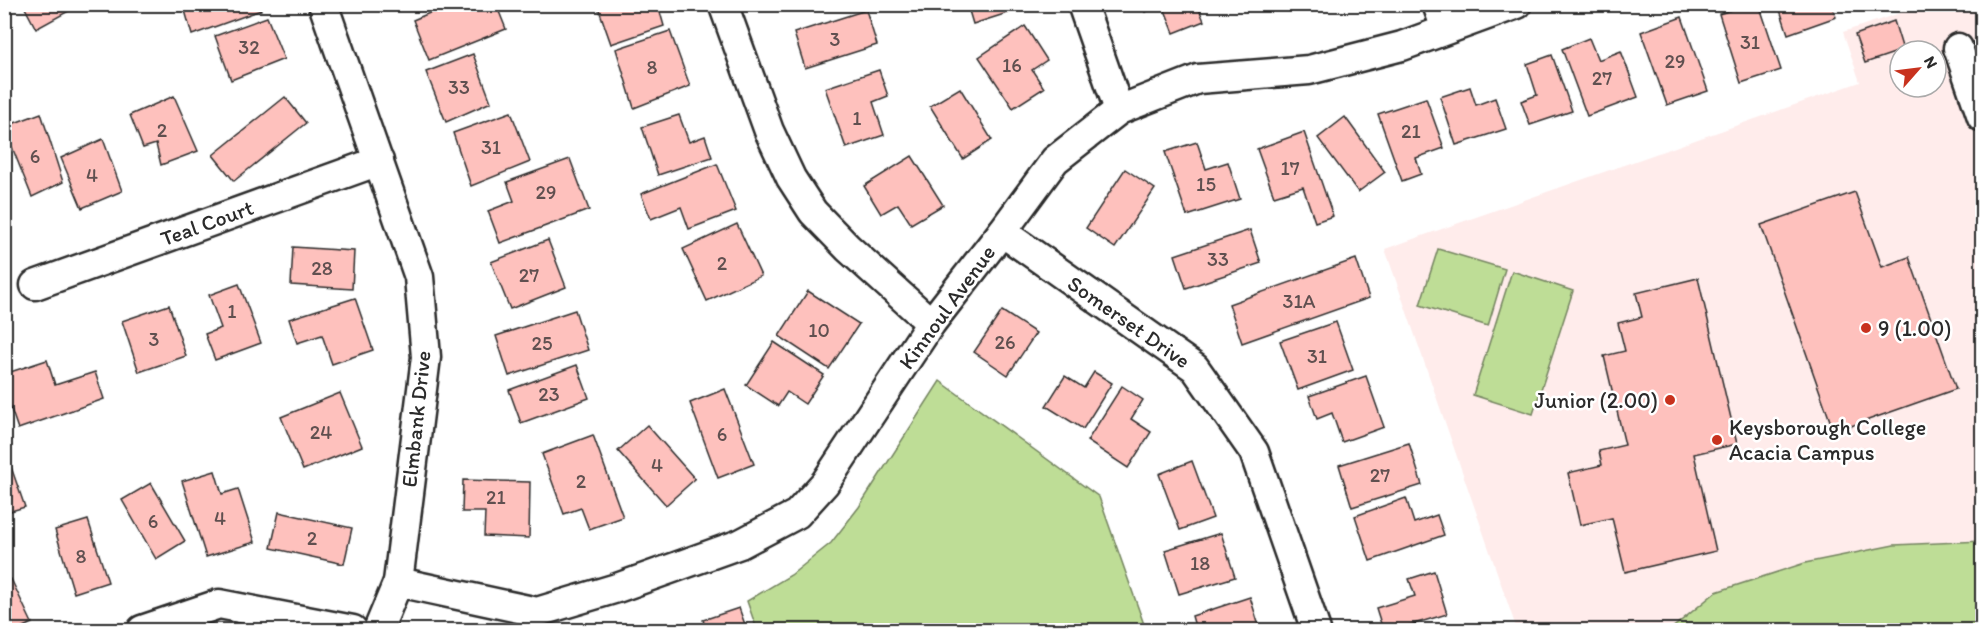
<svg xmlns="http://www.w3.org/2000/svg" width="1987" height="635" font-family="Itim,sans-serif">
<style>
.built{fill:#ffeceb;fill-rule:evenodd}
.green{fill:#bedd96;stroke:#748460;stroke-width:1.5}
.building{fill:#fec1bd;stroke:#2b2b2b;stroke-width:1.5}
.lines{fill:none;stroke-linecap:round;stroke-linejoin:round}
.minor-casing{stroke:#2b2b2b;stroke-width:33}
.minor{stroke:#fff;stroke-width:28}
.poi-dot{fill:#c8321e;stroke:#fff;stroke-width:2}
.labels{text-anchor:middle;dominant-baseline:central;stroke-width:5;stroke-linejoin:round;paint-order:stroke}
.number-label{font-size:20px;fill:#605050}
.street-label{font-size:22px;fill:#2b2b2b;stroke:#fff}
.poi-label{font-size:22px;fill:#2b2b2b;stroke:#fff;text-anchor:start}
</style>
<rect width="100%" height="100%" fill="#fff"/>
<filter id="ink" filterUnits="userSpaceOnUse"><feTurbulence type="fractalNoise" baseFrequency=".0167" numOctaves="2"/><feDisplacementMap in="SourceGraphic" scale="12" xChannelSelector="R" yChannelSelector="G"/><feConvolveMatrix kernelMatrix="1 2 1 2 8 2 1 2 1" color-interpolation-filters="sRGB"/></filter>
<g filter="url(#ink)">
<!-- built -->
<path class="built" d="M1924,5H1982V630H1517L1385,249L1860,82L1843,32ZM1900,51H1936V87H1900Z"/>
<!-- green -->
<g class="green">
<polygon points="1438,249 1505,269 1488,326 1420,305"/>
<polygon points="1512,271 1573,291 1533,414 1473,395"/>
<polygon points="940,381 1099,497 1146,630 757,630 747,601 791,575 831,543 859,507"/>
<polygon points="1982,541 1982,630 1670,630 1716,592 1805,563 1894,545"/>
</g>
<!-- building -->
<g class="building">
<polygon points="23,4 75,4 76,7 36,29"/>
<polygon points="191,4 259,4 261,10 192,35 184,7"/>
<polygon points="451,4 496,4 506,29 429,60 413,20"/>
<polygon points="597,4 640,4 642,10 658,5 664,26 611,44"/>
<polygon points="967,4 1015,4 1017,10 973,24"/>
<polygon points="1141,4 1197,4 1204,21 1174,33 1163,5 1145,12"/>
<polygon points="1749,4 1759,4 1781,70 1741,83 1719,14"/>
<polygon points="1778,4 1831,4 1836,17 1788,34"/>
<polygon points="866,10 877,45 805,68 794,33"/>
<polygon points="267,17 284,59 231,80 215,36"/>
<polygon points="1682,17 1708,91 1667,105 1641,32"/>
<polygon points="1894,21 1903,50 1865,63 1855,35"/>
<polygon points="1025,26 1047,60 1032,70 1044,88 1013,108 979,57"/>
<polygon points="670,31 690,86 634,108 616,49"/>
<polygon points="1589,38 1598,60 1621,51 1638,97 1587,116 1562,49"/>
<polygon points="473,54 491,102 446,122 426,72"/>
<polygon points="1552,55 1572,111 1530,125 1521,101 1537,95 1527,64"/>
<polygon points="879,70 888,96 873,102 884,135 846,148 825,88"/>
<polygon points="1470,87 1476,105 1495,98 1506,129 1456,145 1440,97"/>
<polygon points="960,88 992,140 963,159 930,106"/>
<polygon points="174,96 198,151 161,165 156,144 143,148 130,115"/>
<polygon points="285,97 306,123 234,181 213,155"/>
<polygon points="1426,98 1444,148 1416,158 1421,174 1402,181 1378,114"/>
<polygon points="511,112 530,162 471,186 453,133"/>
<polygon points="41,113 63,182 32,197 4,127"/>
<polygon points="679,115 689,142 705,136 712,157 658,175 642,127"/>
<polygon points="1345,117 1385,172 1358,192 1318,138"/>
<polygon points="1304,132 1333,216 1315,222 1303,187 1274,196 1257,149"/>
<polygon points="103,139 122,191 82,208 61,158"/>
<polygon points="1197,142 1206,169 1228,162 1240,199 1187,216 1165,152"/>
<polygon points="912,156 943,205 911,224 898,204 881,214 864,186"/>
<polygon points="570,159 589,210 500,243 488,211 514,201 507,182"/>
<polygon points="717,164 736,211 689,229 681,207 651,219 641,194"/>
<polygon points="1125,169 1155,189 1115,248 1086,228"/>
<polygon points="1855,192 1882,267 1909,257 1956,389 1834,432 1761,225"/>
<polygon points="737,224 761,276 707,301 683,249"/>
<polygon points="1250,230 1261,263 1186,288 1175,255"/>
<polygon points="548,240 566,287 510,309 491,262"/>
<polygon points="293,247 354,251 352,289 291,285"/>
<polygon points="1356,259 1369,298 1242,343 1229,304"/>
<polygon points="1698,278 1737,444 1694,454 1716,551 1625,572 1612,518 1580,525 1568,473 1602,465 1599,451 1625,445 1604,356 1625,351 1618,323 1642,317 1636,293"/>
<polygon points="239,284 261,343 215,360 205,334 221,328 209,295"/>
<polygon points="808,291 859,324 829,369 779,336"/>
<polygon points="355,298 373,350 332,364 322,335 297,343 289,319"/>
<polygon points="169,305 186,356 139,372 122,321"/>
<polygon points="575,310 588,350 509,376 496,336"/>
<polygon points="1002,311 1036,333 1008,375 974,352"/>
<polygon points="1336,322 1353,370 1298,390 1280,341"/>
<polygon points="774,342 824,375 805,404 787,392 778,406 746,385"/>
<polygon points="47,360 55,385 95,372 104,399 18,429 4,389 4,374"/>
<polygon points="577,365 589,398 521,423 509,390"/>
<polygon points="1094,372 1112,383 1083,429 1046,406 1065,376 1084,388"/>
<polygon points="1366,376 1384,427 1342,442 1332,413 1317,419 1309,396"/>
<polygon points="1122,386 1143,400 1131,419 1151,432 1128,468 1087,441"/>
<polygon points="725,389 754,464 718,478 690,403"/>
<polygon points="340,393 362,446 303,470 281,417"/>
<polygon points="647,425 695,479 666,505 618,451"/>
<polygon points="593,435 623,517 589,529 581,508 564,514 542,454"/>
<polygon points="1409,443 1422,485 1352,507 1339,465"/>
<polygon points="4,447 25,507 4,513"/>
<polygon points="1192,461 1213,518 1180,530 1159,474"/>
<polygon points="215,471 222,494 238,489 255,542 206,557 182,481"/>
<polygon points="463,480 530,482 529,538 484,536 485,512 462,512"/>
<polygon points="151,483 185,541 156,559 122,500"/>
<polygon points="1406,498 1414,523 1437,515 1444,535 1370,561 1355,516"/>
<polygon points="279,512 352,528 344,564 271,548"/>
<polygon points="88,520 108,582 74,593 55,530"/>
<polygon points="1221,533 1235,577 1179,594 1165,550"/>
<polygon points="1434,571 1447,614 1394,630 1383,630 1376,608 1415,596 1409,579"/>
<polygon points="11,579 32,623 16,630 4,630 4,582"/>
<polygon points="1250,597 1259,626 1245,630 1196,630 1192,616"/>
<polygon points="739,608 747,630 706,630 703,620"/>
</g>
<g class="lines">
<!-- minor casing -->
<g class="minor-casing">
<g id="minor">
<polyline points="323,4 419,277 426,357 398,582 378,630"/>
<polyline points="723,4 769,131 791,178 813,212 848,248 931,323"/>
<polyline points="1082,4 1119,110"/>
<polyline points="1437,4 1446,29"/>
<polyline points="1958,48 1982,117"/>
<polyline points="1002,232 1195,368 1254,452 1316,630"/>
<polyline points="35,285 379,161"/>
<polyline points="398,582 537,612 617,588 740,544 797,514 825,483 931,323 1002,232 1055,160 1119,110 1198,79 1309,70 1402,46 1517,4"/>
<polyline points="142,630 219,604 353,630"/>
</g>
</g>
<!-- minor -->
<use href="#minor" class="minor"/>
</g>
</g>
<!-- markers -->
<g class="poi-dot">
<circle cx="1866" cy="328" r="6"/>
<circle cx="1670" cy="400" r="6"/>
<circle cx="1717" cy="440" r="6"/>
</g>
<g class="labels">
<!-- number labels -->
<g class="number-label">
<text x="835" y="39">3</text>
<text x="1750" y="42">31</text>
<text x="249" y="47">32</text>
<text x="1675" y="61">29</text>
<text x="1012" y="65">16</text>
<text x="652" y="67">8</text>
<text x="1602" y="78">27</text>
<text x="459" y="87">33</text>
<text x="857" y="118">1</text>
<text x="162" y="130">2</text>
<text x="1411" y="131">21</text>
<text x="491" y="147">31</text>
<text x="35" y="156">6</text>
<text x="1290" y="168">17</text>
<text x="92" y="175">4</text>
<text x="1206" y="184">15</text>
<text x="546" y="192">29</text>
<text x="1218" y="259">33</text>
<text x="722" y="263">2</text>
<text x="322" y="268">28</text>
<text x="529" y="275">27</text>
<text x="1299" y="301">31A</text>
<text x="232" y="311">1</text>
<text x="819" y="330">10</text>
<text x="154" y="339">3</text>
<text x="1005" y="342">26</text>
<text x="542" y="343">25</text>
<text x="1317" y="356">31</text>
<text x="549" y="394">23</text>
<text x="321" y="432">24</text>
<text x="722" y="434">6</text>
<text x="657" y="465">4</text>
<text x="1380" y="475">27</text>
<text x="581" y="481">2</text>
<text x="496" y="497">21</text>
<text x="220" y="518">4</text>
<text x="153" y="521">6</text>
<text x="312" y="538">2</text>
<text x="81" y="556">8</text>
<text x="1200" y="563">18</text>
</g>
<!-- street labels -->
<g class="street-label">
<text transform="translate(207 223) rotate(-20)">Teal Court</text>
<text transform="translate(947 307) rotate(-54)">Kinnoul Avenue</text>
<text transform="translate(1129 322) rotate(35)">Somerset Drive</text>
<text transform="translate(416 419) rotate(-84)">Elmbank Drive</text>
</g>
<!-- poi labels -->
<g class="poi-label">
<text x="1878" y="328">9 (1.00)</text>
<text x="1658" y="400" text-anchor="end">Junior (2.00)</text>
<text x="1729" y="427">Keysborough College<tspan x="1729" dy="25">Acacia Campus</tspan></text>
</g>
</g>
<!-- margin -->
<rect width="1987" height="635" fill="none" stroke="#fff" stroke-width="24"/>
<rect x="12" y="12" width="1963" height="611" fill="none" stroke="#2b2b2b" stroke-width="2" filter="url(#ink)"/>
<!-- north arrow -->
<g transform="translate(1918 69) rotate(62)"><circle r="28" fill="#ffffff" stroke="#aaaaaa" stroke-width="1.5"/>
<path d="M0-4.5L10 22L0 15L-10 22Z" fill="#c8321e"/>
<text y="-9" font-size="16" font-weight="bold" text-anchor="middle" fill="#2b2b2b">N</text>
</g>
</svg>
